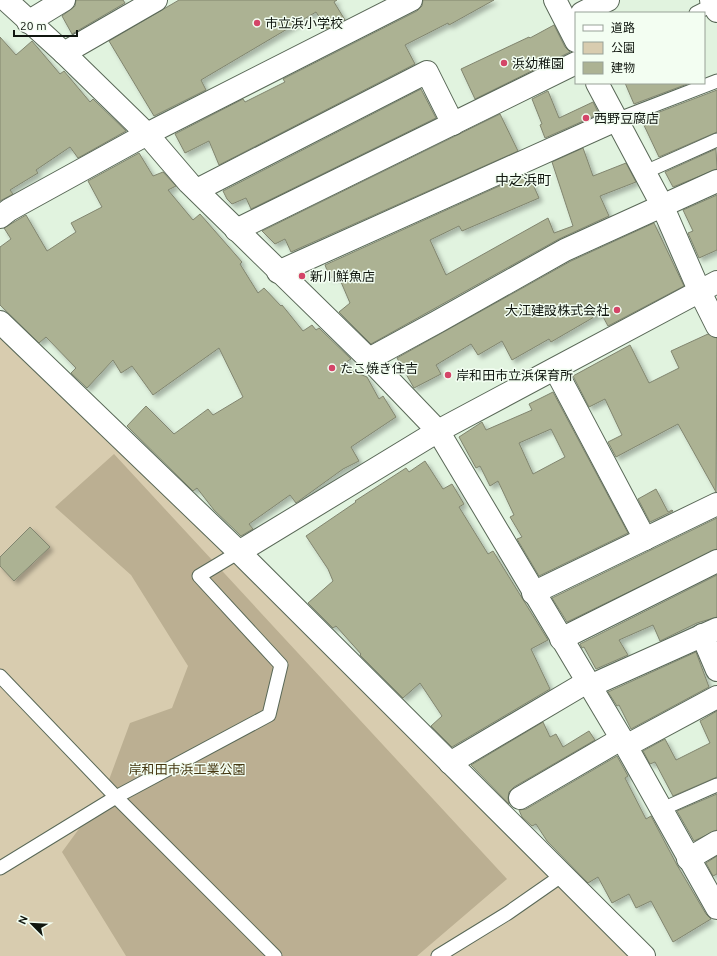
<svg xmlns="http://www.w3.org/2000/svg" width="717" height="956" font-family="Ubuntu,'Noto Sans JP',sans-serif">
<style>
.green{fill:#d8ccaf}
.forest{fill:#bbaf92}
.building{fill:#acb293;stroke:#81856f;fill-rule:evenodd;filter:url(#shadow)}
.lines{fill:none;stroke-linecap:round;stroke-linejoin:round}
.lane-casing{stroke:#596857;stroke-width:15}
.street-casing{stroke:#596857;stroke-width:24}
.secondary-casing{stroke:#596857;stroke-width:24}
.lane{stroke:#fff;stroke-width:13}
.street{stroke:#fff;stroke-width:22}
.secondary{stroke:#fff;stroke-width:22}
.poi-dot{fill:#d44568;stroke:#f3fef2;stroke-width:1.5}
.labels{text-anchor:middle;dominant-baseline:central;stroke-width:3;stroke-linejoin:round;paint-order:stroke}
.poi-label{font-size:13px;fill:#10160f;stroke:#f3fef2;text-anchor:start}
.park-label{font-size:13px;fill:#44360f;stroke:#f3fef2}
.neighbourhood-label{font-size:14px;fill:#10160f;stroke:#f3fef2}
</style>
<defs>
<filter id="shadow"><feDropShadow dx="3.5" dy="3.5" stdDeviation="2" flood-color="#0004"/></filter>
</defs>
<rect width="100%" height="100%" fill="#e1f3df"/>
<!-- green -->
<polygon class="green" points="0,330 235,556 629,956 0,956"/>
<!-- forest -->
<polygon class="forest" points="114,454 507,879 417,956 126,956 62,852 103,796 130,723 172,708 188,666 131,575 55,507"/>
<!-- building -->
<g class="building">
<polygon points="76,0 123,0 125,3 72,34 62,16 75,6"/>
<polygon points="179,0 337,0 334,2 345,20 327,29 316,12 201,80 206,90 154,116 109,41"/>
<polygon points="423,0 494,0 449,25 448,23 405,45 415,64 219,165 209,141 185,153 175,134 243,99 245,102 285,82 283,79 417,11 422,6"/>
<polygon points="554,25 565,47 570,52 475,99 461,69 529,37 530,38"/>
<polygon points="0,37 16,55 32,41 60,74 64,71 90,102 93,99 126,131 78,158 70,147 36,170 38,173 10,190 13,194 0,201"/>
<polygon points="625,83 690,83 634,104"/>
<polygon points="421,89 436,118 251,209 246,198 232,204 227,199 223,191"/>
<polygon points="717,90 717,132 659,157 641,119"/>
<polygon points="548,91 559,118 593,102 599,114 545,138 540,125 542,124 532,99"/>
<polygon points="500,114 518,151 291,252 285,239 275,244 262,231"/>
<polygon points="583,148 593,176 626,163 636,182 600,196 609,216 559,239 371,344 339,312 350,303 338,275 330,278 325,265 528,173 539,198 462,231 459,226 430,240 446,275 548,218 554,233 573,226 552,162"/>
<polygon points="716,149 717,169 673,187 665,172"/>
<polygon points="139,153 153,176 163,172 176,186 168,190 193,220 200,214 242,262 240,264 258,293 264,288 281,306 282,305 303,331 312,325 316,330 319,328 351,359 340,366 367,377 379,399 383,396 396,417 351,447 359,461 343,469 296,503 290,495 249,524 253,529 241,536 214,510 197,488 193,491 127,426 146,406 174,434 208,409 213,415 243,397 219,348 153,395 132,366 121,373 113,360 87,388 71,373 76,368 46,337 39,343 0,305 0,247 11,239 4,228 26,215 47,251 76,232 71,223 102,207 88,181"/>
<polygon points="717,195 717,250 699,258 688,233 693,231 683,210"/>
<polygon points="654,223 684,286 608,326 601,313 551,342 549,339 512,360 502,341 478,355 471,344 436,365 441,374 414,388 397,358 571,261"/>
<polygon points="708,334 717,338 716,492 678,424 616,457 608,442 622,435 605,399 589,407 573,376 630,345 649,383 679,368 671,351"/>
<path d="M553,392L628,533L539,576L517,539L522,537L510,517L514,515L498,481L490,486L480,466L476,468L459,437L482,422L486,430L532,410L529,404ZM551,429L565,457L533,474L519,443Z"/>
<polygon points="425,461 443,489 452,484 464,504 459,507 488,554 493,551 548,640 531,649 550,689 452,747 431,726 442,716 420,683 403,698 360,655 361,654 336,626 333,628 308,603 333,581 328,569 306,536 356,502 355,501 406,468 409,472"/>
<polygon points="656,489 668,512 672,510 673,511 650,522 638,499"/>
<polygon points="717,518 717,549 567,622 552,598"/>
<polygon points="30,527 50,547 14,581 0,566 0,557"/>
<polygon points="717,575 717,617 697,623 660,641 653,625 619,640 628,655 596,669 584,647 582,648 580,644"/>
<polygon points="696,652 709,687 631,729 619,705 617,706 608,692"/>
<polygon points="717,711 717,777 673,796 655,762 650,764 643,751 665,739 676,760 710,743 700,721"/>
<polygon points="543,722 550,737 556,734 563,747 589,731 595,740 514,787 509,792 508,798 509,804 471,765"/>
<polygon points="617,756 628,776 625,778 646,819 651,816 677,865 706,914 711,919 673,942 651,901 636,908 629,894 612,903 598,877 588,883 547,841 536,824 532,826 522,817 519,810 526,809"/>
<polygon points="717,794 717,830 694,841 677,811"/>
<polygon points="717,856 717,874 713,876 706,863"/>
</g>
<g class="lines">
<!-- lane casing -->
<g class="lane-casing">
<g id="lane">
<polyline points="696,13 714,4"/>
<polyline points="616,120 717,81"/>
<polyline points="643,173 717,140"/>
<polyline points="0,676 116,797 275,956"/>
<polyline points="660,810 717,785"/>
<polyline points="0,868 116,797 269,715 281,665 199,576 239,552"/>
<polyline points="438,956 508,913 564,874"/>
</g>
</g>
<!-- street casing -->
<g class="street-casing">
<g id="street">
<polyline points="6,0 64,53 147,134 189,183 369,359 438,431 626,746 717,908"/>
<polyline points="555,0 576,41"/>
<polyline points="582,13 608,0"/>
<polyline points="28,22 64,0"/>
<polyline points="64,53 156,0"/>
<polyline points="597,83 662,205 699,290 717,326"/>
<polyline points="197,190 427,72 453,124"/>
<polyline points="0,217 9,210 147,134 411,0"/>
<polyline points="236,230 576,63"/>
<polyline points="278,272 616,120"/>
<polyline points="0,322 239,552 644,956"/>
<polyline points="369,359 437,322 565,250 717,181"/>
<polyline points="555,369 645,539"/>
<polyline points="239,552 438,431 717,282"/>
<polyline points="533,593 717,504"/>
<polyline points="702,635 717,670"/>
<polyline points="561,639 717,561"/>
<polyline points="590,686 717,629"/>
<polyline points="626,746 717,697"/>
<polyline points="450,763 587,682"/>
<polyline points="520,798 621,739"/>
<polyline points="688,859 717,842"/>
</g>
</g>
<!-- secondary casing -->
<g class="secondary-casing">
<polyline id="secondary" points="711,0 717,11"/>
</g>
<!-- lane -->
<use href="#lane" class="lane"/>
<!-- street -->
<use href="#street" class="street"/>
<!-- secondary -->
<use href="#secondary" class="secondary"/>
</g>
<!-- markers -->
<g class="poi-dot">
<circle cx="257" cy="23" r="4"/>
<circle cx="504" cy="63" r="4"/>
<circle cx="586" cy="118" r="4"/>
<circle cx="302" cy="276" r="4"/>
<circle cx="617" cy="310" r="4"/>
<circle cx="332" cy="368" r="4"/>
<circle cx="448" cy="375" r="4"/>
</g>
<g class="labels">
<!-- poi labels -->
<g class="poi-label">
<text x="265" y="23">市立浜小学校</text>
<text x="512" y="63">浜幼稚園</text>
<text x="594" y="118">西野豆腐店</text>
<text x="310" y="276">新川鮮魚店</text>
<text x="609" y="310" text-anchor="end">大江建設株式会社</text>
<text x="340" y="368">たこ焼き住吉</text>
<text x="456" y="375">岸和田市立浜保育所</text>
</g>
<!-- park labels -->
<g class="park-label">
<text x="187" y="769">岸和田市浜工業公園</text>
</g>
<!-- neighbourhood labels -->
<g class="neighbourhood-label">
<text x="523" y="180">中之浜町</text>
</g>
</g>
<!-- legend -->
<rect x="575" y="12" width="130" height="72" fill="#f3fef2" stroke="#98a197"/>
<rect x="583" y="25" width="20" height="6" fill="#ffffff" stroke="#98a197"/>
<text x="611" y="32" font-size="12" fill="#10160f">道路</text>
<rect x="583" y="42" width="20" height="12" fill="#d8ccaf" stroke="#98a197"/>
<text x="611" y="52" font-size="12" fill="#10160f">公園</text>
<rect x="583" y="62" width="20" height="12" fill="#acb293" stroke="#98a197"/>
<text x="611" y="72" font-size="12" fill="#10160f">建物</text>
<!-- north arrow -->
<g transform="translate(32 924) rotate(294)" stroke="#f3fef2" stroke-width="3" paint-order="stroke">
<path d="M0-3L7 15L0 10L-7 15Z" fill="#10160f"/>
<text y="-6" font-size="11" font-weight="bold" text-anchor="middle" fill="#10160f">N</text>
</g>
<!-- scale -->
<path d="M14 30v6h63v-6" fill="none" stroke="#10160f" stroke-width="2"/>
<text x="20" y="30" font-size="12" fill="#10160f" stroke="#f3fef2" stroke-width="3" paint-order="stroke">20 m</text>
</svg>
